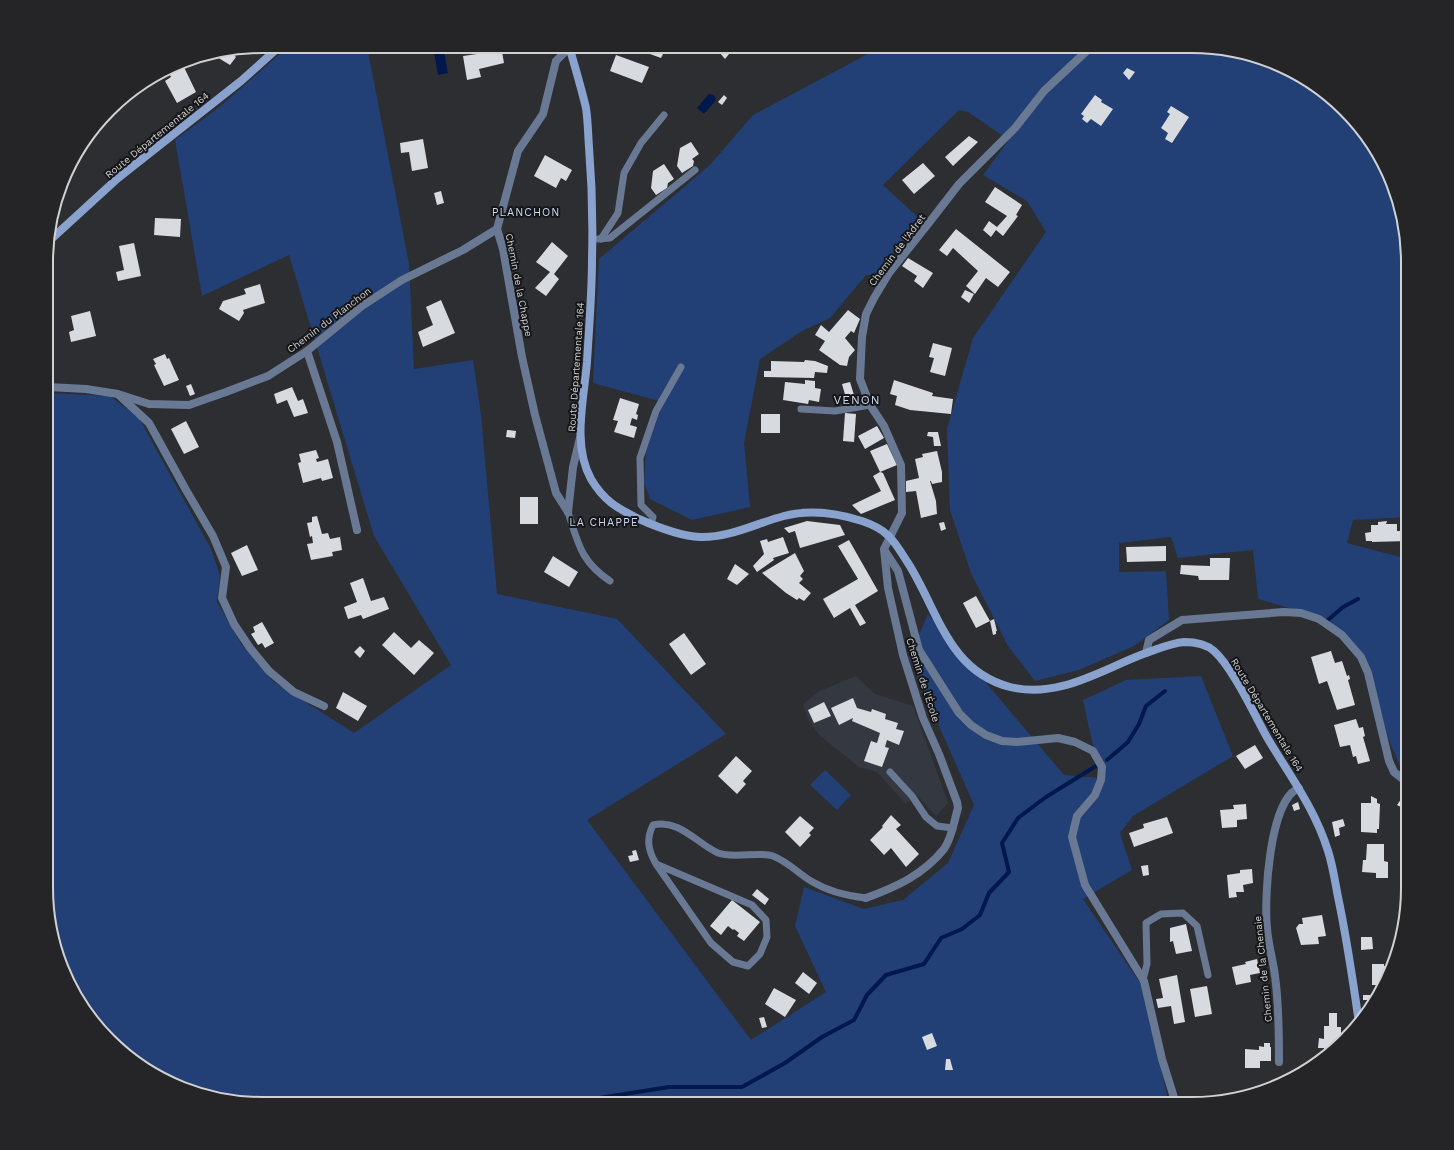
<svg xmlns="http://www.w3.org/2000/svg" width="1454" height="1150" font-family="'Work Sans',sans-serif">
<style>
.built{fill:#333841}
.green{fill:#224075}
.water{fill:#00184c}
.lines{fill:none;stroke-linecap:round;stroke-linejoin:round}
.stream{stroke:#00184c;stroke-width:4}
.building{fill:#d7dadf}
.lane{stroke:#697994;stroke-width:7}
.street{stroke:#697994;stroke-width:8}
.secondary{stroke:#8aa2ce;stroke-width:8}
.labels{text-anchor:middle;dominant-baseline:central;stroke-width:4;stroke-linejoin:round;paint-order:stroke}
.street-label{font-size:10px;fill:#d0d1d3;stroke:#161618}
.neighbourhood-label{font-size:11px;letter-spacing:1px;fill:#cad9f4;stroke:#161618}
.quarter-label{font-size:12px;letter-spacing:1px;fill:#cad9f4;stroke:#161618}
.rim{fill:none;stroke:#d0d1d3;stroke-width:2}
</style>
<rect width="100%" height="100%" fill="#2c2e32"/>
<!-- built -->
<polygon class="built" points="856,676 875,694 913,706 948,803 936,816 915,793 906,804 877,772 859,767 819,735 808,719 803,704 819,691"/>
<!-- green -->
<g class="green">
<polygon points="289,46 367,46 409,264 414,369 473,360 481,415 497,594 617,619 726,734 587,820 751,1040 826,992 795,926 804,887 864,909 903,900 948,863 974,805 909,658 928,614 1064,775 1100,778 1083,700 1126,680 1201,676 1233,756 1133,816 1120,833 1132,870 1083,899 1142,986 1169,1104 248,1104 179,1087 119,1050 68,984 46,903 48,393 110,396 139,418 211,549 220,575 217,602 242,645 274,682 354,733 451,665 374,536 289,255 202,296 175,140 222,105"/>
<polygon points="883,46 1206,46 1275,63 1335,100 1364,131 1391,179 1408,262 1408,517 1353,520 1347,543 1408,559 1408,773 1400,766 1389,740 1368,665 1351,642 1328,619 1258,599 1253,550 1178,558 1171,537 1119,543 1119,572 1166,571 1169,620 1134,646 1079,670 1035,681 1008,646 971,573 950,510 947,429 973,338 1046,232 1027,201 983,175 1009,140 968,112 959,110 883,185 922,221 876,274 866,275 830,318 802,331 760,359 744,443 750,507 692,520 650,499 644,483 646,451 663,402 593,383 599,259 710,165 753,115"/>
<polygon points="825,770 851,795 837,810 810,785"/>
</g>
<!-- water -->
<g class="water">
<polygon points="444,51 448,73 438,75 434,52"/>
<polygon points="709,94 714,95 716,100 704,114 697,108"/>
</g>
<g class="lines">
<!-- stream -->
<g class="stream">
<polyline points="1328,620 1343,607 1358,599"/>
<polyline points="1107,760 1128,742 1139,724 1146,706 1165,691"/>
<polyline points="578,1104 593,1099 669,1087 742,1087 785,1063 822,1037 854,1020 867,995 886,975 924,964 941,938 962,929 980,915 989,893 1009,872 1002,843 1018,818 1046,797 1096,766"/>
</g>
</g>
<!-- building -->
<g class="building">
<polygon points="483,46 501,46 504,63 479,69 481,77 467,80 463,56 484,53"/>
<polygon points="640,46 667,46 661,58 639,50"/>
<polygon points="684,46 699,46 698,53 683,47"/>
<polygon points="714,46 732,46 734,48 725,59"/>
<polygon points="229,51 236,57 230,65 212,54"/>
<polygon points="616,55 649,67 642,83 610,71"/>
<polygon points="182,63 196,92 177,103 165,81 171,77 168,71"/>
<polygon points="1127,68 1135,72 1129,80 1123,73"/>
<polygon points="724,95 727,98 722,105 718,102"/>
<polygon points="1095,95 1102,100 1101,102 1113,109 1101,126 1091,119 1087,123 1082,119 1084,116 1081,114"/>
<polygon points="1171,106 1189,117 1172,143 1165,139 1168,133 1161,128 1170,114 1167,112"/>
<polygon points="969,136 978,142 953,166 945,157"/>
<polygon points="423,139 428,168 412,171 409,152 401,153 400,143"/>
<polygon points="691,142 699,154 692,159 694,161 693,166 682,173 677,166 680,148"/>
<polygon points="545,155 572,170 566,181 561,178 556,188 534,176"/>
<polygon points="923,163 935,176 914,194 902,180"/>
<polygon points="664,164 674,179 668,183 667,188 656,195 651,188 653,171"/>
<polygon points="995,187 1022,205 1016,215 1018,216 1003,236 996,230 991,237 983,230 989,221 997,227 1007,216 985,202"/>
<polygon points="441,191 444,203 437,205 434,193"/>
<polygon points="155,218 181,219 180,237 154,235"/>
<polygon points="956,229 1010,272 998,287 986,278 975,294 966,286 978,271 953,248 947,256 939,250"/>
<polygon points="552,242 568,256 554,274 559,279 546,296 535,288 550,272 536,262"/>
<polygon points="134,243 141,276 118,281 116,272 124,270 119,246"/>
<polygon points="908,258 933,273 923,288 914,281 917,276 902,266"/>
<polygon points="260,284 265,303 243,310 244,313 239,321 219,309 223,301 246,294 244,289"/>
<polygon points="965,290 974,294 969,303 961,297"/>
<polygon points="441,300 455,333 423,347 418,332 433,325 426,307"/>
<polygon points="848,310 860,319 854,333 851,331 845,338 855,350 849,357 847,366 840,365 819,350 825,341 815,335 821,325 829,332"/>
<polygon points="90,311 96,336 71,342 69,332 74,330 71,316"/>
<polygon points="933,343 952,348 945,376 930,372 934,358 929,357"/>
<polygon points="165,354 167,359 169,358 179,380 164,386 154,365 156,364 153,359"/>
<polygon points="805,360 815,361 828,366 827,373 815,372 814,378 764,377 764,371 771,371 771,361 804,362"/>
<polygon points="805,380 815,381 815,388 821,389 819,402 809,400 808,404 783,400 785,382 805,384"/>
<polygon points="894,380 933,393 932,396 953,399 951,414 910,410 895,405 897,396 890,394"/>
<polygon points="850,382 854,395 846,398 842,384"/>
<polygon points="191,384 195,394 190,396 186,386"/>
<polygon points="292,387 298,401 303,399 308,413 294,417 287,400 277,404 274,394"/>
<polygon points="620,398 639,404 636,414 638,415 637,420 632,418 630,425 637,427 634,438 614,432 618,421 613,420"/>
<polygon points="845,413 856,414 854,442 843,441"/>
<rect x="761" y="414" width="19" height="19"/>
<polygon points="186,421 199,447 184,454 171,429"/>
<polygon points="877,426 884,438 865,449 858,436"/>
<polygon points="507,430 516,431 515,438 506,437"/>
<polygon points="928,432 938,432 941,446 934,446 933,437 927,436"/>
<polygon points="887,444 897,465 880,472 883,473 895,500 861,514 852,505 881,491 873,476 880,472 870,451"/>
<polygon points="316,450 319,458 316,459 317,462 328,459 333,478 322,481 321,478 303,483 298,463 301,462 299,454"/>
<polygon points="937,451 942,472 942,482 932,484 931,481 930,481 936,501 937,514 921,518 916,491 906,492 906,481 919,478 915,459 923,457 922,454"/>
<rect x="520" y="497" width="18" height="27"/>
<polygon points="317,516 322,534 328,533 330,539 340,537 342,550 332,552 333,556 311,560 307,544 313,543 312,536 310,537 307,523 312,522 312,517"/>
<polygon points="1400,519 1404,519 1408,524 1408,541 1372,542 1372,541 1366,541 1365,533 1371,532 1371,525 1378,525 1378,522 1387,521 1386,524 1397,524 1397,531 1400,531"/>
<polygon points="807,521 840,525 845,535 800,548 795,531 789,533 784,528"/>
<polygon points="944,522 946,529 941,531 939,523"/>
<polygon points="783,537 789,553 773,558 774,560 757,572 753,566 764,554 760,541 767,539 768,542"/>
<polygon points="849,540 878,591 855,605 866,623 860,626 850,608 834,618 823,599 858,579 838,546"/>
<polygon points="247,545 258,570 242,576 231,553"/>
<polygon points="1166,546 1166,561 1127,562 1126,547"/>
<polygon points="795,553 804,571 800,576 803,579 799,583 811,593 804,601 799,598 797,600 786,593 762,573"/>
<polygon points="553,556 578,572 569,587 544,572"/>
<polygon points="1210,558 1230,558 1229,580 1199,580 1198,576 1180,574 1181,565 1210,566"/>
<polygon points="735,564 749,574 737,585 727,579"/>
<polygon points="363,578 371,601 384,597 389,609 363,619 361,615 348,619 344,607 357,602 350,583"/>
<polygon points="976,596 990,621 976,628 963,603"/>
<polygon points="994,619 997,631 996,631 996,634 993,635 990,621"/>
<polygon points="262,622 274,643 265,648 262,643 258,645 251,634 255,632 253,627"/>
<polygon points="394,632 411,648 419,640 434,653 414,675 382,645"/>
<polygon points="684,633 706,664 691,675 669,644"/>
<polygon points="360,646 365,651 360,658 354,652"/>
<polygon points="1331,651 1335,663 1342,661 1347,676 1349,675 1350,679 1348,680 1355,705 1337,710 1327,681 1319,684 1311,657"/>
<polygon points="343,692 367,706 358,721 336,708"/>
<polygon points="853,698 857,708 871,712 872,709 886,714 885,719 898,723 896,729 904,731 899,745 887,740 885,747 889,748 882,767 864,761 871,741 877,743 880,733 852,721 853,718 839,725 831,708"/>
<polygon points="824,702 831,716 814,723 808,710"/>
<polygon points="1356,719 1359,728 1363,727 1365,736 1363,737 1370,761 1358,764 1356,756 1353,757 1350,745 1340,747 1334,725"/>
<polygon points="1255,745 1263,758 1245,769 1236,756"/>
<polygon points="736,756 752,771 743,781 746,784 737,794 718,776"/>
<polygon points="1408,789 1408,811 1397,805"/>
<polygon points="1371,796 1377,799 1377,803 1380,804 1379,829 1377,829 1377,833 1361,832 1361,803 1371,803"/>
<polygon points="1298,802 1300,809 1294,811 1292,805"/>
<polygon points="1246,804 1247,819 1237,820 1237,827 1222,828 1220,810 1234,809 1233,805"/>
<polygon points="891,815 901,825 896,829 919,854 906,867 891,848 884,855 870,840 883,827 882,826"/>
<polygon points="800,816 814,828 809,833 811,835 800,847 785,832"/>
<polygon points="1167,817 1173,833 1134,847 1129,833 1144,828 1143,824"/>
<polygon points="1343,819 1345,826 1339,828 1340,835 1335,837 1332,822"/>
<polygon points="1405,833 1408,833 1408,855 1401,854 1400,852"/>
<polygon points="1367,844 1384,844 1384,861 1388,862 1388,878 1376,878 1376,873 1362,872 1363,860 1366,860"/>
<polygon points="636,850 639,860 630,862 628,856 633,855 632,851"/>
<polygon points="1148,865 1149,875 1143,876 1141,866"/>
<polygon points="1252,869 1253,883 1243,885 1244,892 1236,892 1237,897 1229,898 1227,875 1240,873 1240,870"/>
<polygon points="757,889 769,899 765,905 752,895"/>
<polygon points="732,900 760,922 744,941 737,936 739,933 734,929 733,930 728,926 721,935 710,926"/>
<polygon points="1322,915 1326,936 1318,937 1319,944 1301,945 1296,928 1299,924 1303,924 1302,918"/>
<polygon points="1186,924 1192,951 1176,954 1173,941 1170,942 1170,928"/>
<polygon points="1361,937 1372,937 1373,949 1361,950"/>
<polygon points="1257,959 1260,973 1250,975 1251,982 1236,985 1232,967 1246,964 1245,962"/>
<polygon points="1372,964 1384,964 1384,966 1389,966 1388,976 1383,985 1372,985"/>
<polygon points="803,972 817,983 809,994 795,983"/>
<polygon points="1177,975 1185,1022 1174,1024 1171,1006 1158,1008 1156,999 1163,998 1159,979"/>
<polygon points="1207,986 1212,1014 1195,1017 1190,989"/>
<polygon points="774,988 796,1000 785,1017 765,1004"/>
<rect x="1363" y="995" width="9" height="5"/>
<polygon points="1329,1013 1337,1013 1337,1027 1341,1027 1341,1040 1339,1040 1339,1044 1331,1051 1324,1051 1324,1048 1318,1048 1319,1038 1324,1039 1324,1026 1329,1026"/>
<polygon points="764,1017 767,1027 762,1028 759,1018"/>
<polygon points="932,1033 937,1046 927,1050 922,1037"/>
<polygon points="1264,1043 1270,1043 1270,1047 1271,1047 1271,1061 1260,1061 1260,1068 1245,1068 1245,1049 1259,1050 1259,1046 1264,1047"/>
<polygon points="946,1059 950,1059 953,1070 945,1070"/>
</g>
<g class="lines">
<!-- lane -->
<g class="lane">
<polyline points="598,239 610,238 695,170"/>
<polyline points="601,239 618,213 624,173 641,143 664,115"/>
<polyline points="801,409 835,411 870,405"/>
<path d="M568,512C578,543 581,562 610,581"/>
<polyline points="651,524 653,517 641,505 640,458 656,411 681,367"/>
<polyline points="890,772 912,796 926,817 937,826 953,828"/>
<path d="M656,864L711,943L733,962L748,966L760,954L767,937L766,920L752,905L656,864C648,850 646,839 653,825C680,819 696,843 718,853C734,859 759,851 773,856C788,862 798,873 811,881C829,892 847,896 866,898"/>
<polyline points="1143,980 1147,964 1146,923 1161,914 1183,913 1197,926 1208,975"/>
</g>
<!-- street -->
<g class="street">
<polyline points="307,351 337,442 357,530"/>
<polyline points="48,387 86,389 118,394 149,404 189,405 226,392 268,376 307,351 362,306 402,280 463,250 497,229"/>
<polyline points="120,396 149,423 186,490 213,536 226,567 222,598 234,624 250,648 269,671 294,692 324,706"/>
<polyline points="568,512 556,493 535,415 522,357 503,249 497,229 518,151 543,114 556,61 570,47"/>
<polyline points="568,512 573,467 580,438"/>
<polyline points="885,551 898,571 919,650 959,713 971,725 986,735 1002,741 1017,742 1058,738 1075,742 1093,751 1102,767 1101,780 1095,795 1077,816 1072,837 1085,885 1144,981 1162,1059 1176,1104"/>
<polyline points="1146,653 1149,640 1182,620 1284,612 1301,613 1319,619 1342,635 1361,657 1368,673 1389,761 1394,772 1408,783"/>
<path d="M866,898C896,887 923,875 944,849C952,838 954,821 958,808L957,802L939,754L923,718L903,655L888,588L884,549L902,513L901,465L884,426L870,405L860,379L862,337L866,314L874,298L889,273L928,224L959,184L1015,128L1044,91L1092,46"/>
<path d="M1279,1062C1279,1034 1279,1004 1275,976C1273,960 1268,944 1267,928C1264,900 1269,799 1299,788"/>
</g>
<!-- secondary -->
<g class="secondary">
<path d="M569,46C575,67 581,87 586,108C588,121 588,134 589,147C592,184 593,221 592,259C592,293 589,328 587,362C584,399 572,445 591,479C604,501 617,508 639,519C657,527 680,536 700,537C729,538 757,523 784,516C811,509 837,513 862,521C889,530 894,541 908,563C938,610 948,671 1010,687C1060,699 1102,669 1146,653C1158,649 1171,643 1184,642C1195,642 1206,644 1214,651C1233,668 1255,716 1268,739C1290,776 1315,809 1328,851C1333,866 1335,882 1338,897C1347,939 1353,981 1359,1023"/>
<polyline points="48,242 118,178 241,81 280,46"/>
</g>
</g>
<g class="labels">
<!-- street labels -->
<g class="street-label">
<text transform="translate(157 135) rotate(-39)">Route Départementale 164</text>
<text transform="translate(897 250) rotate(-53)">Chemin de l'Adret</text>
<text transform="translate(519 285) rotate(79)">Chemin de la Chappe</text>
<text transform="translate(329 320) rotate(-37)">Chemin du Planchon</text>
<text transform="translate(576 367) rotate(-86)">Route Départementale 164</text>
<text transform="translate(923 680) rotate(72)">Chemin de l'École</text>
<text transform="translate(1267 715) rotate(59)">Route Départementale 164</text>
<text transform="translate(1263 969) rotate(-96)">Chemin de la Chenaie</text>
</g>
<!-- neighbourhood labels -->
<g class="neighbourhood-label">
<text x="526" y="212">PLANCHON</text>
<text x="604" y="522">LA CHAPPE</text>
</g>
<!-- quarter labels -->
<g class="quarter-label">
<text x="857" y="400">VENON</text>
</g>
</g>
<!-- crop -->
<path d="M0 0H1454V1150H0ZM262 53H1192A209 209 0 0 1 1401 262V888A209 209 0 0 1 1192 1097H262A209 209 0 0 1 53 888V262A209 209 0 0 1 262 53Z" fill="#252527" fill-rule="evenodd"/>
<path class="rim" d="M262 53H1192A209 209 0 0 1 1401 262V888A209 209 0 0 1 1192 1097H262A209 209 0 0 1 53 888V262A209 209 0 0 1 262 53Z"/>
</svg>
